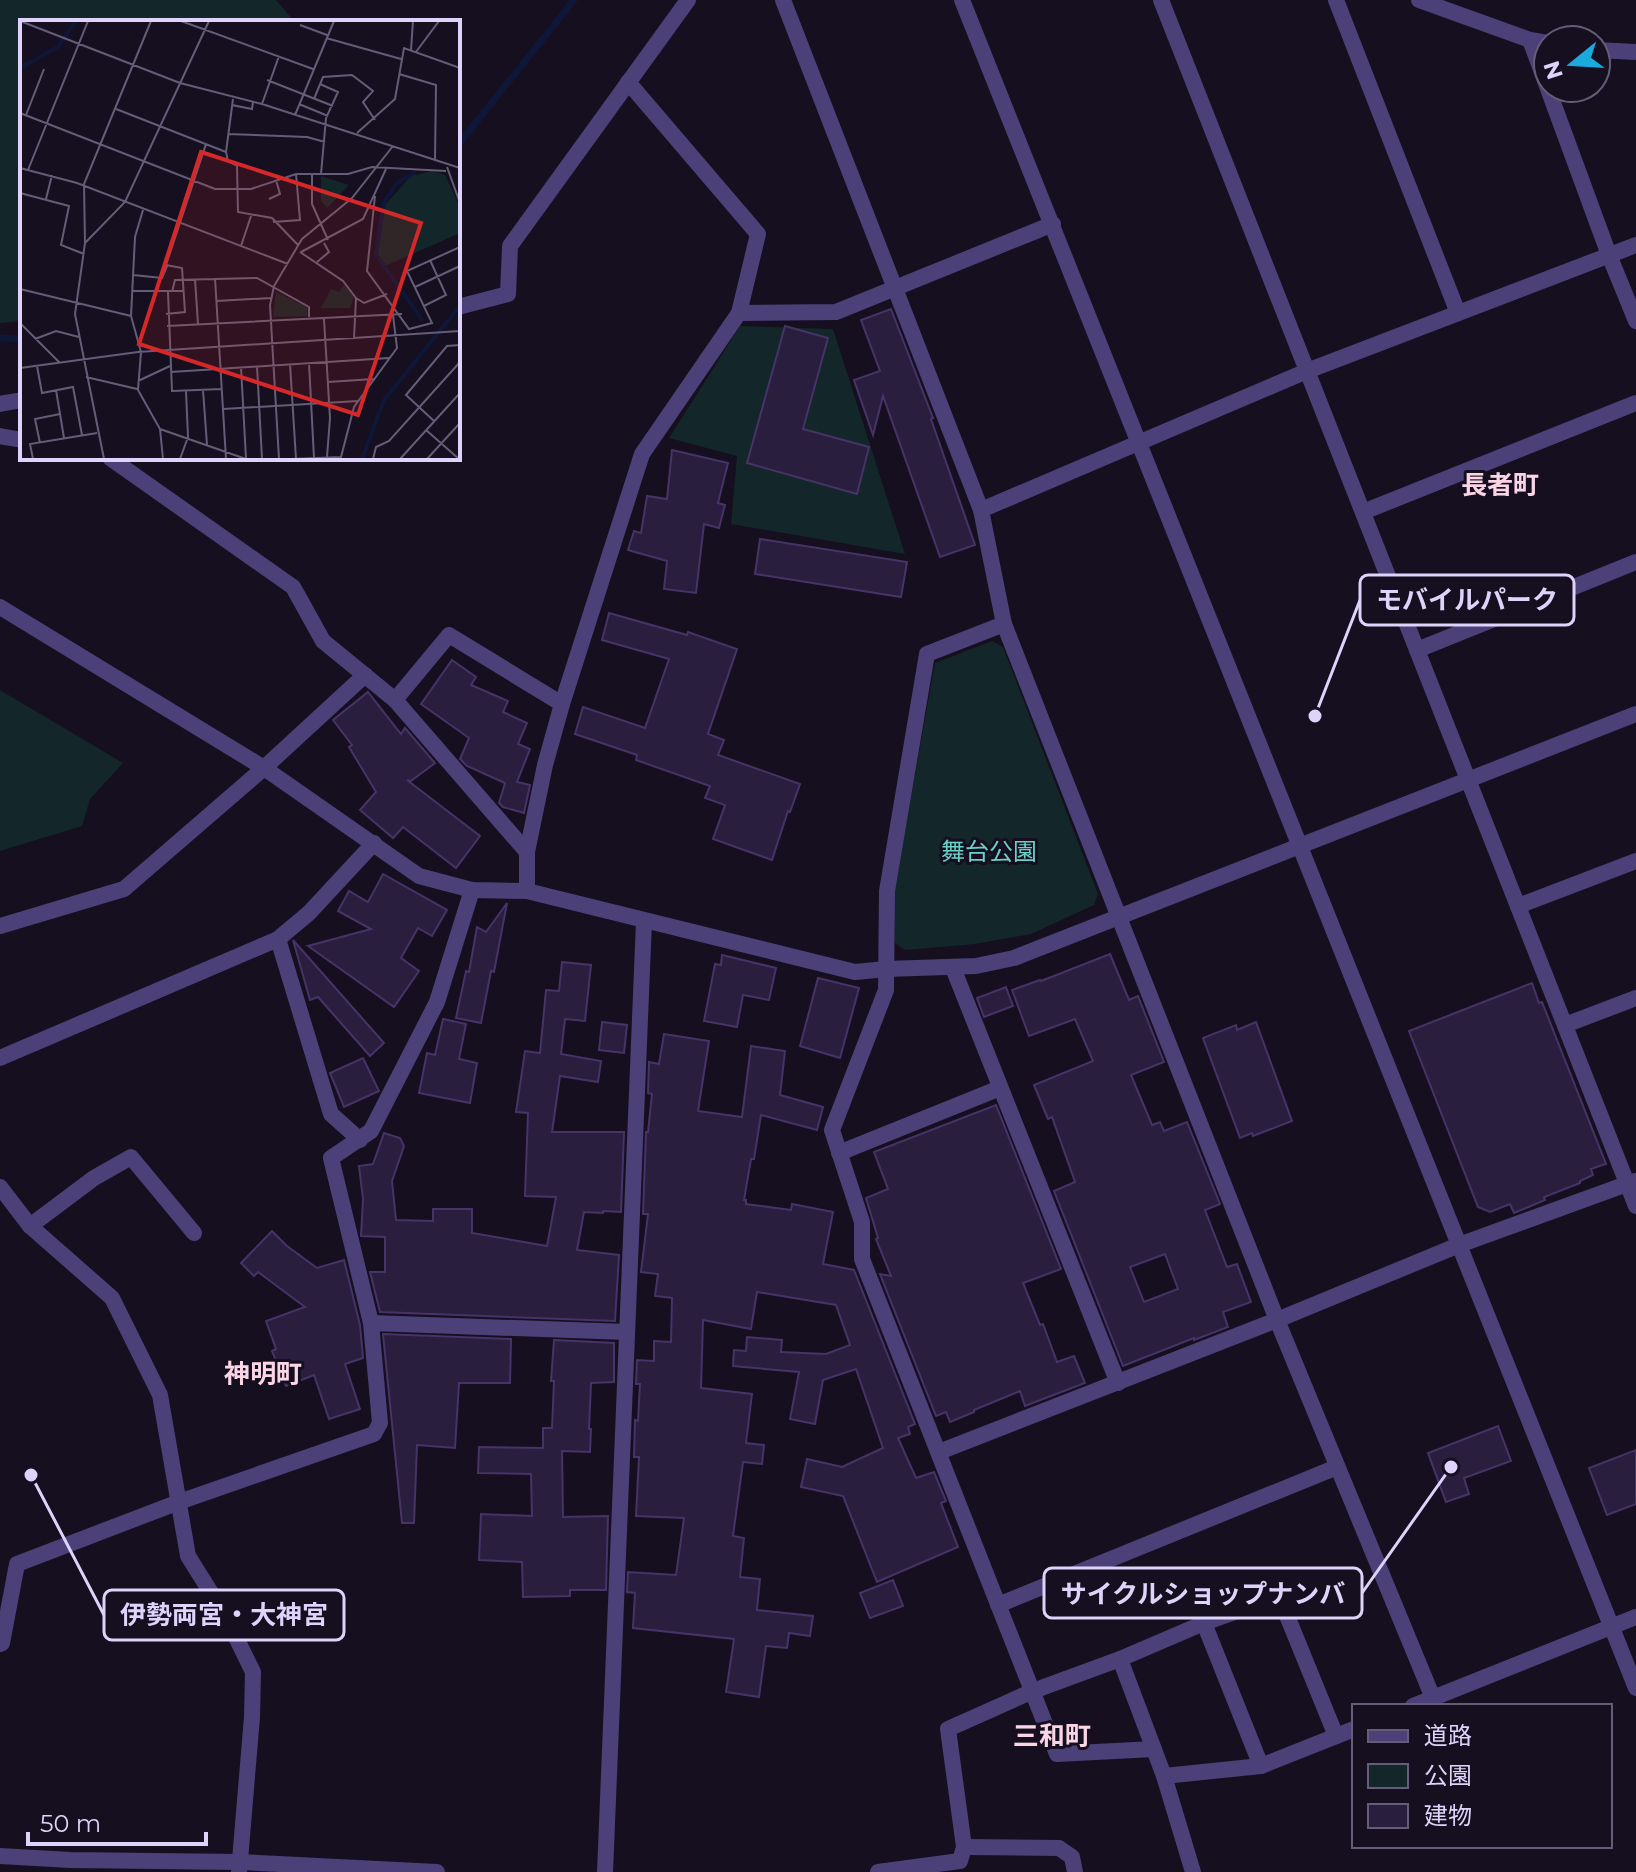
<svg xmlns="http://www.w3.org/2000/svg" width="1636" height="1872" font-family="Montserrat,'Noto Sans JP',sans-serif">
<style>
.green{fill:#132629}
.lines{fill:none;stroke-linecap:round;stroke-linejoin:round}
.stream{stroke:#0f1739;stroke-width:7}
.building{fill:#2a1e3e;stroke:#463367;stroke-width:2;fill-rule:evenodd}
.minor{stroke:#4c4079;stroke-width:16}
.tertiary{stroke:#4c4079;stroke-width:16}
.labels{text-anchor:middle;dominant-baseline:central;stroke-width:6;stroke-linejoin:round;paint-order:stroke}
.park-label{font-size:24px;fill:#68d1c8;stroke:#150f1f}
.neighbourhood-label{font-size:26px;font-weight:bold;fill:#fad5e6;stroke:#150f1f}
.inset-river{fill:none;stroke:#0f1739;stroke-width:4}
.inset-road{fill:none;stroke:#655d77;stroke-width:2}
.view{fill:#d62828;fill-opacity:0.15;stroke:#d62828;stroke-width:4}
.inset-edge{fill:none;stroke:#ded3fa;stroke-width:4}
.leader{fill:none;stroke:#ded3fa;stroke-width:3}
.callout-dot{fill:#ded3fa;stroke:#150f1f;stroke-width:3}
.callout{fill:#150f1f;stroke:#ded3fa;stroke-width:3}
.callout-label{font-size:26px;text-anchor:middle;font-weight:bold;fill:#ded3fa}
</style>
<rect width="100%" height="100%" fill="#150f1f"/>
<!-- green -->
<g class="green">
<polygon points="0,0 276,0 295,22 22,22 22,321 0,323"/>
<polygon points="740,326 833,329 905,554 731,524 737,456 669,438"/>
<polygon points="992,641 1003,647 1098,894 1094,905 1031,934 975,944 905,950 895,943 894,892 935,663"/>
<polygon points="0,690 123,763 90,799 82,826 0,851"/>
</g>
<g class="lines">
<!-- stream -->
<g class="stream">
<polyline points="458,145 574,0"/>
<polyline points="0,338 22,339"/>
</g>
</g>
<!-- building -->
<g class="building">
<polygon points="891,309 933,418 931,419 975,545 940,557 883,396 873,435 854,380 880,371 861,320"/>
<polygon points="785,326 828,338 803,429 869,447 857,494 747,463"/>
<polygon points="672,450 728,463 718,503 725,505 719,528 704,524 696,593 664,589 667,561 628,550 634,531 641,533 647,496 667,499"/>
<polygon points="760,539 907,562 901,597 755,574"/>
<polygon points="609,613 687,635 688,632 737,649 708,734 724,740 718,755 800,784 790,812 788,811 772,860 713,839 725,805 705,798 710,786 636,760 637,755 575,734 583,707 645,728 669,659 602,640"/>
<polygon points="452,660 476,677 471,685 508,701 503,712 527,723 518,744 530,749 517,782 530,785 524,813 503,807 499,803 505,783 467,766 460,759 469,738 421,704"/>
<polygon points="368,692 401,734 405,728 435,763 411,781 407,780 480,836 456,868 403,827 393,838 360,810 376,792 349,747 352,745 333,720"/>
<polygon points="383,874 447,910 432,936 418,928 401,958 419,971 394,1007 308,946 371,929 338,911 349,891 368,902"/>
<polygon points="507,903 494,972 491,971 481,1023 456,1018 466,971 469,972 477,927 486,932"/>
<polygon points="293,940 384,1043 370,1056 318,997 310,1000"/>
<path d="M1110,954L1129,1000L1138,996L1164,1062L1131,1075L1152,1125L1160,1122L1164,1131L1187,1122L1220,1204L1205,1210L1227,1267L1237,1264L1251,1302L1223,1312L1228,1327L1194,1340V1338L1123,1366L1054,1191L1075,1182L1052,1117L1048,1119L1034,1085L1093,1061L1075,1019L1029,1036L1012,990L1040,980L1041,981ZM1165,1254L1178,1289L1144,1302L1130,1267Z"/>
<polygon points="722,955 776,968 769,1000 743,995 737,1027 704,1021 715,964 721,965"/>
<polygon points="562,962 591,965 585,1021 565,1019 561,1054 601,1061 598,1082 560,1076 552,1132 624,1132 621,1212 603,1211 603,1213 584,1212 577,1250 619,1255 615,1321 380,1312 370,1272 385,1272 385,1237 361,1236 363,1199 359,1166 373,1164 384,1133 400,1138 404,1146 392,1181 396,1220 433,1221 433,1209 472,1209 472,1233 547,1246 556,1197 525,1196 528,1113 516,1112 525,1051 540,1053 546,990 559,991"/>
<polygon points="818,978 859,988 840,1058 800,1046"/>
<polygon points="1532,983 1539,1003 1542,1002 1606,1164 1591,1169 1593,1175 1580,1181 1580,1183 1544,1197 1545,1200 1514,1213 1510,1204 1490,1212 1478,1207 1409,1031"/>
<polygon points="1006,987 1013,1006 984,1017 977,998"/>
<polygon points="443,1019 466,1024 459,1059 477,1063 470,1103 419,1093 427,1053 435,1055"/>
<polygon points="602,1022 627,1025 624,1053 599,1050"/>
<polygon points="1256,1022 1292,1121 1253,1136 1252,1133 1240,1138 1203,1038 1236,1025 1237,1030"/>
<polygon points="664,1034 709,1041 698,1111 742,1117 751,1046 785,1051 780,1095 823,1107 817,1130 761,1115 754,1159 751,1159 744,1200 746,1200 746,1204 791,1210 792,1204 833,1212 823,1264 854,1270 915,1424 908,1427 910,1434 898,1438 916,1478 934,1472 946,1501 941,1503 958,1547 877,1582 843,1496 801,1487 807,1459 842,1467 883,1448 856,1369 823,1380 815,1424 790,1419 799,1372 733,1366 734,1350 746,1351 747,1337 782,1340 781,1352 826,1354 850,1345 836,1305 757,1292 751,1329 703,1320 701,1388 752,1394 746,1443 764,1445 762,1464 743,1462 733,1536 744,1538 740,1577 760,1579 757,1610 813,1616 810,1636 789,1633 787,1648 766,1646 759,1697 726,1692 734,1639 633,1628 635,1593 627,1592 628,1572 676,1575 684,1518 636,1516 639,1457 634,1457 635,1420 638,1421 640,1384 636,1384 637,1360 654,1361 654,1341 671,1342 672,1298 655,1296 658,1274 641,1272 648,1214 643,1214 646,1132 648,1132 652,1094 648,1093 649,1064 649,1062 659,1064"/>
<polygon points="363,1058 379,1091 344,1107 330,1073"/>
<polygon points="996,1105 1061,1269 1023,1283 1040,1325 1043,1324 1057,1362 1074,1356 1085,1383 1025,1406 1020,1391 974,1410 974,1412 950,1422 946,1412 936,1416 880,1274 891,1276 876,1239 878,1238 866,1198 888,1189 874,1152"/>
<polygon points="272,1231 287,1246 317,1268 344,1260 360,1325 363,1358 345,1364 360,1409 329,1419 314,1375 286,1386 272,1351 276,1349 266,1321 305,1307 258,1272 254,1276 241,1263"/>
<polygon points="383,1334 511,1339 510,1383 459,1383 455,1448 417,1445 414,1523 402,1523"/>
<polygon points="554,1340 614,1343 614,1382 591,1383 589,1429 591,1429 590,1452 562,1451 563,1517 608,1516 606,1590 570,1590 570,1596 523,1597 522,1562 479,1560 481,1514 532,1516 531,1474 478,1473 479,1447 543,1448 543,1428 552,1428 554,1381 551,1381"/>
<polygon points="1498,1426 1511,1461 1464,1478 1469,1494 1446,1502 1428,1453"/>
<polygon points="1636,1450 1636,1504 1607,1515 1589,1468"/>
<polygon points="893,1580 903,1606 870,1618 860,1593"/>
</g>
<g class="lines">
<!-- minor -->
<g class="minor">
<polyline points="783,0 981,510 1004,624 1277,1320 1433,1698"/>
<polyline points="1161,0 1636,1206"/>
<polyline points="1336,0 1458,313"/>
<polyline points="1419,0 1530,40 1548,43"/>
<polyline points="1530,40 1609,255 1636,321"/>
<polyline points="1596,50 1636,52"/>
<polyline points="628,82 758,234 739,313"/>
<polyline points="458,307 508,294 510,246 688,0"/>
<polyline points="0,404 22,400"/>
<polyline points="0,436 22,440"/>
<polyline points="110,458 293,587 323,641 395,700 527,852"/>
<polyline points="981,510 1307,371 1636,245"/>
<polyline points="1363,512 1636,403"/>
<polyline points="0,607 264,768 419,876 472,890 527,891 855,972 886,969"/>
<polyline points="1004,624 927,654 887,891 886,990 832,1130 862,1222 862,1259 1057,1754 1154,1749"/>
<polyline points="1417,650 1636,562"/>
<polyline points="395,700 449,635 562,704"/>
<polyline points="527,891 527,852 545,765 562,704 642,454 739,313 836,312 1053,224"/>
<polyline points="1518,906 1636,861"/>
<polyline points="0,926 124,889 264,768 365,675"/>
<polyline points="278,939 309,913 374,843"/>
<polyline points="953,968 1118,1383"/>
<polyline points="1565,1025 1636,998"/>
<polyline points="0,1058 278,939 331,1114 360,1140"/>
<polyline points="839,1153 1000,1088"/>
<polyline points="0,1187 30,1226 112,1298 160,1395 188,1556 225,1615 253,1672 252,1717 239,1872"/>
<polyline points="30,1226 94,1178 131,1157 194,1233"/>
<polyline points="371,1323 627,1332"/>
<polyline points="939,1452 1277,1320 1459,1245 1635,1181"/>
<polyline points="998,1605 1337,1467"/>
<polyline points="1204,1623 1261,1766"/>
<polyline points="0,1644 2,1643 17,1564 179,1502 374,1434 380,1423 371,1323 331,1158 371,1131 437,1002 472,890"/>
<polyline points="1120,1659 1164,1776 1193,1872"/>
<polyline points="1413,1706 1636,1617"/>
<polyline points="1164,1776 1261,1766 1354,1729"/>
<polyline points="964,1847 1059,1848 1072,1857 1075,1872"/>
<polyline points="0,1856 70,1860 240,1862 437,1872"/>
<polyline points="605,1872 644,921"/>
<polyline points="878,1872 960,1861 964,1847 948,1729 1033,1691 1120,1659 1204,1623 1279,1596 1336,1736"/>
</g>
<!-- tertiary -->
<g class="tertiary">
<polyline points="962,0 1636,1688"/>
<polyline points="886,969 976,966 1014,958 1636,714"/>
</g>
</g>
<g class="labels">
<!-- park labels -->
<g class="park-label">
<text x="989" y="851">舞台公園</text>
</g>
<!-- neighbourhood labels -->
<g class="neighbourhood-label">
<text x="1500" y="485">長者町</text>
<text x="263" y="1374">神明町</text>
<text x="1052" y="1736">三和町</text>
</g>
</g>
<!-- overview -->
<g transform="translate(20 20)">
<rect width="440" height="440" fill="#150f1f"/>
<path d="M412,151L425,155L440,187V213L365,246L357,233L364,186L391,156ZM301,156L329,165L307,188L301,181ZM324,265L334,277L330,288H301L311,269L319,272ZM256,272L287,287V296L253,297Z" fill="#132629"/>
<path class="inset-river" d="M0,48L38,27L56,1M396,152L377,163L364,182L356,235L403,301M342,439L364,380L440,286"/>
<path class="inset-road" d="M0,1L160,63L242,84L440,148M161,1L293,49M280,5L307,15M306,18L381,39M391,30L393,1M396,32L419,1M379,54L416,65L415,139M247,60L313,86M300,64L318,72L306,98L301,154M213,79L206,132L208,141L217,146L218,192L252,198L278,225M294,79L303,57L332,55L353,71L343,82L355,100M242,84L259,36M279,84L308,96M212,85L232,89L233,82M96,89L206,132M0,93L195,169H231L276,154H328L352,147L426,151M6,95L24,49M275,95L314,1M337,113L375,79L384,28L440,48M208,114L287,117L305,122M427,147L440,183M0,148L57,163L268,244M8,150L68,1M292,154V184L308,220M0,173L49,186L41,225L64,234M355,176L347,251L389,309L412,303L387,251L440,227M26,179L32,155M249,179L260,174L256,160M123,190L115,217L111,296L121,332L118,370L140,409L143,439M253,202L280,200L276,154M65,223L64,164L131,1M221,226L231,196M280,232L323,261L336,278L334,318M281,232L343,199L366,149M297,242L309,232L304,223M113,255L142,258L147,246M195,258L206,439M175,259L178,304M395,267L440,246M0,269L111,296M113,271H164M148,272L152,371L202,369M152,272L155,260L237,258L289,287V297M336,278L344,283L367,274M196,281L251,278M404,286L426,275L410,240M146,294L165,292L162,248L146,245L186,124M304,299L310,398L307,437M0,303L40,343M147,306L382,294M15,319L36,311L59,317M289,343L294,438M270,344L276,439M17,346L22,373L53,367L62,415M237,346L242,439M221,347L226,439M0,348L118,332L440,311M151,352L369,338M66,357L117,369M118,361L150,346M308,362L354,359M36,370L44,418M183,370L187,425M203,389L338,381M414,401L386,375L427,326L440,325M140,409L226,439M406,410L439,439M20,423L15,399L40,394M13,439L10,424L77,413M84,439L55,294L65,223L105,182L189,1M160,439L168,417L166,371M259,439L250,285L254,266L282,219L332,178L373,126M271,439L321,437L334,387L377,328L373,295M353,439L356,427L369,421L440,342M380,439L440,373M407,439L440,403"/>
<path class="view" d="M181,132L401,203L338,395L119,324Z"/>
<rect width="440" height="440" class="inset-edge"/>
</g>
<!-- callouts -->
<path class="leader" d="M1315 716L1360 600M1451 1467L1362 1593M31 1475L104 1615"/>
<g class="callout-dot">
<circle cx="1315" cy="716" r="8"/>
<circle cx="1451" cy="1467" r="8"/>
<circle cx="31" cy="1475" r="8"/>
</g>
<g class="callout">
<rect x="1360" y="575" width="214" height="50" rx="8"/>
<rect x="1044" y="1568" width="318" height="50" rx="8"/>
<rect x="104" y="1590" width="240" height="50" rx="8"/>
</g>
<g class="callout-label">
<text x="1467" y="609">モバイルパーク</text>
<text x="1203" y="1603">サイクルショップナンバ</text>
<text x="224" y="1624">伊勢両宮・大神宮</text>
</g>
<!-- legend -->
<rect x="1352" y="1704" width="260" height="144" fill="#150f1f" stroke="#655d77" stroke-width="2"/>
<rect x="1368" y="1730" width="40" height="12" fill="#4c4079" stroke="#655d77" stroke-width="2"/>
<text x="1424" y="1744" font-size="24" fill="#ded3fa">道路</text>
<rect x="1368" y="1764" width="40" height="24" fill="#132629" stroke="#655d77" stroke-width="2"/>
<text x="1424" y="1784" font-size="24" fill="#ded3fa">公園</text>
<rect x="1368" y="1804" width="40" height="24" fill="#2a1e3e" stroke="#655d77" stroke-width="2"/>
<text x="1424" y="1824" font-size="24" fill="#ded3fa">建物</text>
<!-- north arrow -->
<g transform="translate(1572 64) rotate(252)"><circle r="38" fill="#150f1f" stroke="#655d77" stroke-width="2"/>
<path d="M0-6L14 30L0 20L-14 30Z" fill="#1baade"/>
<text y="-12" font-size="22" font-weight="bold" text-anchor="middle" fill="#ded3fa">N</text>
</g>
<!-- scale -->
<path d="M28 1832v12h178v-12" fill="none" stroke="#ded3fa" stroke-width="4"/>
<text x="40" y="1832" font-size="24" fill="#ded3fa" stroke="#150f1f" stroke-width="6" paint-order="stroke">50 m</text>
</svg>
